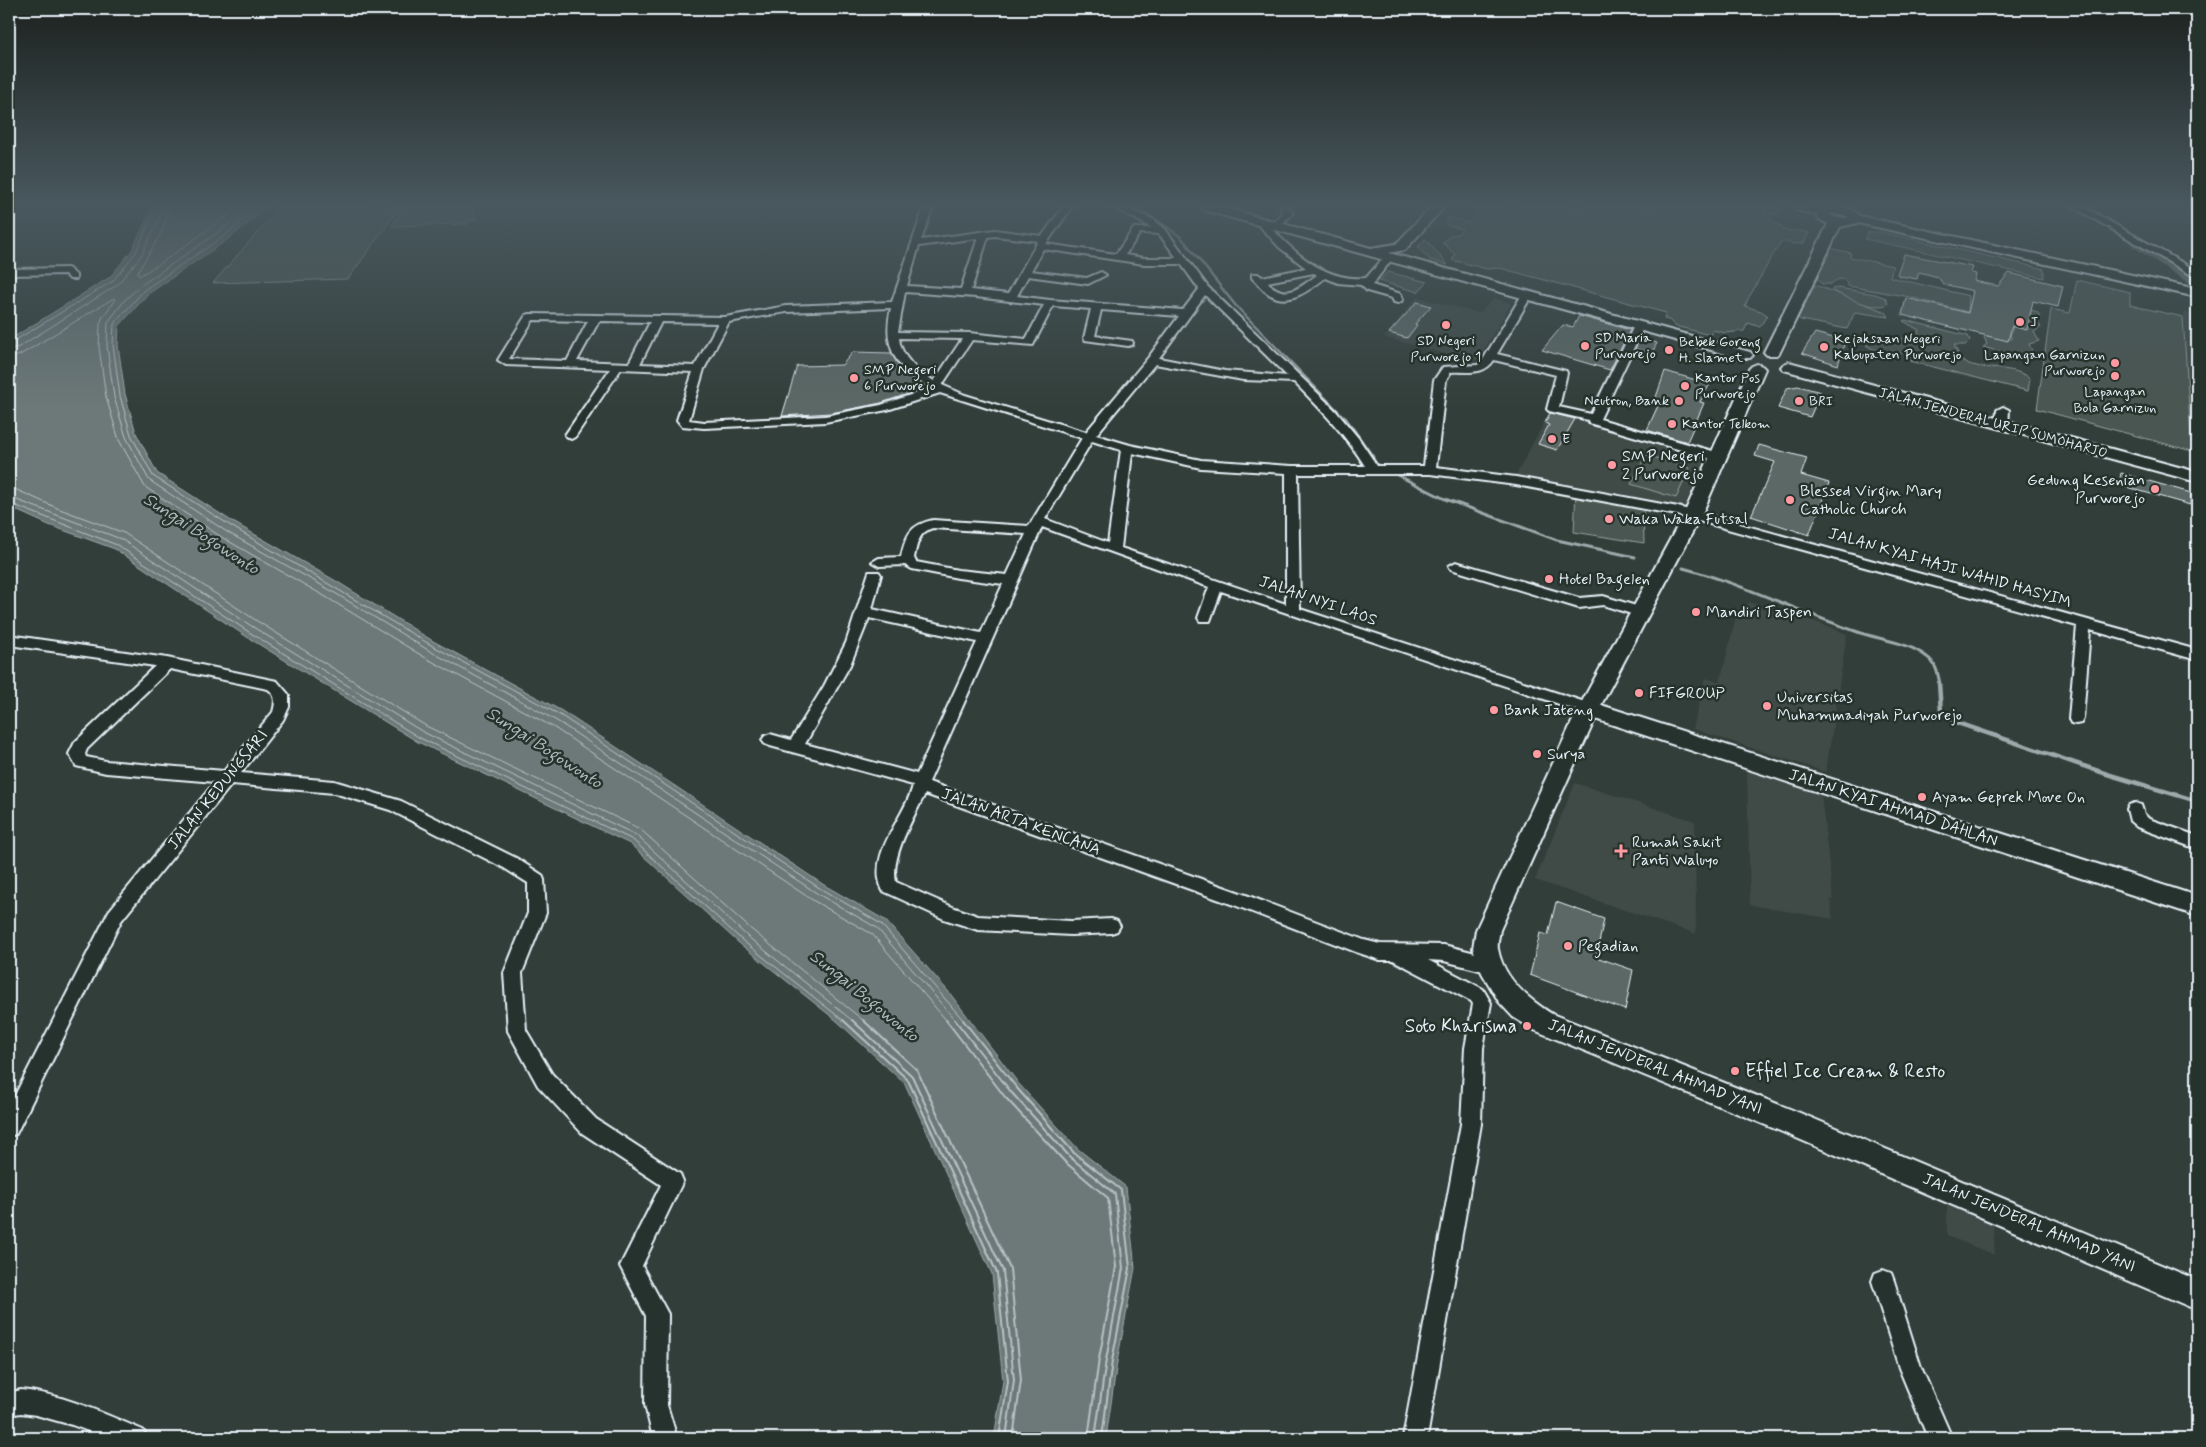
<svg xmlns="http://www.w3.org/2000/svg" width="2206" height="1447" font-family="Mynerve,sans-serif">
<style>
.built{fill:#3f4b46}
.green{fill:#495651;stroke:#98a4a4}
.water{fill:#6d7978;stroke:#9ea9ab}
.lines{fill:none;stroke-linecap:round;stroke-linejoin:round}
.shore-far1{stroke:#b7c1c5;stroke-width:1}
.shore{stroke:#b7c1c5;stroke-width:2}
.stream-far2{stroke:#9ea9ab;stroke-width:2.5}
.stream-far1{stroke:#9ea9ab;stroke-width:3}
.stream{stroke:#9ea9ab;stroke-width:4.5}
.river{fill:#6d7978;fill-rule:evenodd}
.building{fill:#5c6865;stroke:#e8f1f8}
.street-casing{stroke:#e8f1f8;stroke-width:4}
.secondary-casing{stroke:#e8f1f8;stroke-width:4}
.street{fill:#26332d;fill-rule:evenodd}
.secondary{fill:#26332d;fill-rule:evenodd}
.poi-dot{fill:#ff9aa2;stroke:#26332d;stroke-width:2}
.labels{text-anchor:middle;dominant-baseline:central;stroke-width:5;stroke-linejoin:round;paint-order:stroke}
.far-poi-label{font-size:14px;fill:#e8f1f8;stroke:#26332d;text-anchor:start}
.far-street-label{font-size:14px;fill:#e8f1f8;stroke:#26332d}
.poi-label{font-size:16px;fill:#e8f1f8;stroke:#26332d;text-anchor:start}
.street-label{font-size:16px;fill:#e8f1f8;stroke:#26332d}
.water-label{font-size:18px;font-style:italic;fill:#b1bbbe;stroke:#26332d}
.near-poi-label{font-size:19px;fill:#e8f1f8;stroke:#26332d;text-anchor:end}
</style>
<rect width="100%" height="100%" fill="#323e39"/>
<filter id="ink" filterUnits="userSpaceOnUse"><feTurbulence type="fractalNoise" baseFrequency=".02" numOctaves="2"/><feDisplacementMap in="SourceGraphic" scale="10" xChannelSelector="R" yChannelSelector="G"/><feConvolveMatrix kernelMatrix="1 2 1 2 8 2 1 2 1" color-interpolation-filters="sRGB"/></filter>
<g filter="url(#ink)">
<!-- built -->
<g class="built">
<polygon points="1417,297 1479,313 1495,298 1511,304 1478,360 1464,359 1384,337"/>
<polygon points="2184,312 2197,315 2197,451 2190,449"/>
<polygon points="1550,411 1707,456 1684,507 1516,475"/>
<polygon points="1749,602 1765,608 1767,603 1847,634 1826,772 1693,729 1705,678 1720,682 1738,608 1744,610"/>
<polygon points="1747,771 1821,794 1833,900 1830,899 1833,919 1750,905"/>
<polygon points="1575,783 1695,821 1696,934 1535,880"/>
<polygon points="1947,1205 1993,1223 1995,1255 1947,1236"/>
</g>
<!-- green -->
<g class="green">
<polygon points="280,207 400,207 348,279 213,283"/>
<polygon points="404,207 472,207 476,219 468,221 468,224 392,226"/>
<polygon points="1476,207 1496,207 1506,212 1516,210 1518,207 1769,207 1779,209 1776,214 1763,213 1786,231 1796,230 1809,233 1804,243 1795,244 1781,241 1748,299 1745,306 1761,311 1767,315 1760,327 1748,323 1744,331 1725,333 1713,330 1710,335 1675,326 1669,320 1664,319 1666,313 1500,268 1487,269 1452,260 1455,255 1446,245 1442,244 1450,235 1458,234 1462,229 1447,225 1445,220 1448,217 1468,223 1480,211"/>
<polygon points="1868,232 1881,232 2044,269 2044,278 1865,239"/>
<polygon points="1425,239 1448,265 1430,260 1418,247"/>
<path d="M1830,248L1851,253L1850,257L1893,266L1890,277L1969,296L1968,312L1905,296L1848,286L1845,280C1840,278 1835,280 1831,284H1822L1817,278Z"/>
<polygon points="1388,272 1427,282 1418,292 1379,281"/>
<polygon points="2077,280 2130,292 2130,305 2183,317 2192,451 2037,409 2051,309 2070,313"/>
<polygon points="1815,285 1886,312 1889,317 1855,312 1847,329 1801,320 1798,318"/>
<path d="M1838,288L1875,294L1886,298L1888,304C1874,311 1849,298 1835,292L1832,289Z"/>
<polygon points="2029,309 2037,312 2040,316 2035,320 2041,327 2034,332 2039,341 2029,344 2033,353 2028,359 2023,358 1983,347 1987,344 1984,337 1985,336 2012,339 2010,334 2013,331 2011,327 2020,328"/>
<path d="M1905,320L1968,336L1970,341L1966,345H1954L1958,353L1954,355C1975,375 2008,362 2030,378L2028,391L1910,361L1914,360V358C1901,348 1880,356 1866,345L1867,338L1892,344L1897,337L1916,342L1919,330L1903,321Z"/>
<polygon points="1646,455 1690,468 1676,498 1631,484"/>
<polygon points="1576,492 1643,506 1644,543 1574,532"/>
</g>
<!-- water -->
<polygon class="water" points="152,207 265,207 251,221 230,238 148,294 119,326 118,345 125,394 136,433 157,473 233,522 336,581 433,641 562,711 824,885 885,920 948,991 1019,1084 1078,1149 1126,1187 1135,1268 1117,1362 1106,1438 994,1438 1003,1381 992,1274 905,1084 837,1021 740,944 630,844 418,742 247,637 115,549 49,525 9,507 9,340 110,277 132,250"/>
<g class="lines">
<!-- shore-far1 -->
<g class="shore-far1">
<polyline points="170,207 162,232 137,273 139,276 164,261 239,207"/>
<polyline points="249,207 223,229 140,286 125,300 108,322 107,346 114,397 126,437 149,480 227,532 330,590 428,650 557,721 818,894 877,928 956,1021"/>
<polyline points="258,207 227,234 144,290 114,324 113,345 120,396 131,435 153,476 231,526 431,645 560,715 821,889 881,924 964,1021"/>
<polyline points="9,344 113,281 136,252 156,207"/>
<polyline points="9,350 19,347 117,285 141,256 162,213 163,207"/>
<polyline points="9,358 20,355 114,298 115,301 103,316 100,324 99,347 106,397 119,440 145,487 223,538 326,597 424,657 553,727 814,901 872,934 947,1021"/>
<polyline points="9,489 17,490 57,508 124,533 257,621 426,726 640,829 752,930 864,1021"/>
<polyline points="9,497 121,539 253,627 423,732 636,835 747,936 853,1021"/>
<polyline points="9,503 117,545 249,632 420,738 633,840 743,941 844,1021"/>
</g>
<!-- shore -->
<g class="shore">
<polyline points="843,1020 908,1080 997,1273 1008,1381 999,1438"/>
<polyline points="852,1020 912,1076 1003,1271 1014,1380 1006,1438"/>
<polyline points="863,1020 917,1070 1010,1269 1021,1380 1013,1438"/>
<polyline points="946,1020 1005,1097 1065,1162 1108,1198 1116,1267 1099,1359 1088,1438"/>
<polyline points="955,1020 1011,1092 1070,1157 1115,1194 1123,1268 1106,1360 1095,1438"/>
<polyline points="963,1020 1016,1087 1074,1153 1121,1190 1130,1268 1112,1361 1102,1438"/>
</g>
<!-- stream-far2 -->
<polyline class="stream-far2" points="1133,207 1150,215 1181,237 1236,306 1345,418"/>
<!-- stream-far1 -->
<g class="stream-far1">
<polyline points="1344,416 1373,457"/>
<polyline points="1393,473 1445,499 1557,540 1635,557"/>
<path d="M1683,568C1743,584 1797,611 1855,631C1879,640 1907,641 1927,657C1936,663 1938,674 1940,684"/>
</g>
<!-- stream -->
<polyline class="stream" points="1939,683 1941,712 1955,722 2107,774 2197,801"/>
<!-- river -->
<polygon class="river" points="2137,238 2142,240 2197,274 2197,286 2191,284 2132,246 2129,243 2132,240"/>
</g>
<!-- building -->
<g class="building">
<polygon points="1904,254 1973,267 1971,273 1976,274 1974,281 1998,286 2009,273 2063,286 2058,307 2033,301 2027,330 2012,326 2008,341 1902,315 1906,298 1968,313 1973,291 1943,284 1938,277 1919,272 1917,279 1900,276 1897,274"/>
<polygon points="1417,302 1431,306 1415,324 1417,325 1407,338 1389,333"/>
<polygon points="1579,316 1630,330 1610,370 1542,350 1563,325 1573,327"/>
<polygon points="1815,333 1845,341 1838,365 1802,353"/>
<polygon points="1640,338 1657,343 1652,353 1635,349"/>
<polygon points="853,352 891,353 899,366 907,375 926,388 881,403 831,413 782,416 797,366 842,365"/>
<polygon points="1665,371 1710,384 1700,402 1704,403 1687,442 1647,430 1660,401 1655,400"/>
<polygon points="1798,386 1821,392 1810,417 1778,408 1787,388"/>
<polygon points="1550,413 1575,419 1557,450 1538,444 1549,425 1545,423"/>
<polygon points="1759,445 1807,458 1801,475 1829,483 1809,535 1751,516 1775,462 1755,456"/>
<polygon points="2121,473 2191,493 2190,505 2119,485"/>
<polygon points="1556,902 1604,919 1596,957 1633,970 1625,1010 1530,975 1540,933 1548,935"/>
</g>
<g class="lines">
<!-- street casing -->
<g class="street-casing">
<g id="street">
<path d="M924,207H933L921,240L995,230L1042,236L1063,207H1072L1046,244L1116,254L1134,228H1152L1113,207H1124L1154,220L1165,229L1208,287L1335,410L1359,439L1377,466H1424L1434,380L1443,367L1477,365L1481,363L1523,293H1531L1532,295L1497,354L1566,371L1567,373L1559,407L1591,414L1634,326L1639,323L1643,324L1644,326L1600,419L1723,454L1725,457L1723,460H1715L1589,423L1588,420L1549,411L1547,409L1556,375L1494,360C1484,376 1467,371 1451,372L1446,380L1436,467L1516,477L1678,507L2197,650V660L2090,630L2083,719L2081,723L2076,724L2071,723L2069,719L2077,626L1677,515L1516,485L1430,474H1298L1300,609L1594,705L1596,709L1594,713L1589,714L1221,591L1210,621H1200L1198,618L1209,587L1042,527L929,782L1246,895L1364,940L1380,944L1444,945L1491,957L1497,960L1500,965L1497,970L1491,973L1444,961L1428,960L1483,989L1491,1003L1483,1048L1481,1124L1427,1438H1403L1461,1124L1465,1048L1473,1004L1471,1001L1393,960H1380L1356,952L1234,905L925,794C914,817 890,856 896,882L955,908L978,916L1071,921L1111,919L1117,921L1120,926L1117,931L1111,933L1071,935L978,930L944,919L883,891C865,855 906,817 913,785L770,746L765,744L762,740L765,736L770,734L791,740L824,686L846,643L869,572H879L881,575L872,609L981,633L1003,584L958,578L912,569L905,565L879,566L872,562L879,558L901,557C906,535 910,525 933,520L1029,526L1082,438L940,393L887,410L825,422L704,428L682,426L677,420L693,372L621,369L575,437L571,439L565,435L610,369L506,365L498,360L526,315L530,314L725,317L786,306L892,302ZM1140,233L1159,234L1177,258H1144L1125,255ZM995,236L1038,241L1008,294L971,290L988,237ZM978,238L961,289L907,286L919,246ZM1043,249L1144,264H1181L1199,289L1183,310L1050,300L1017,296L1028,276L1088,284L1106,275L1101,272L1087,278L1031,271ZM905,292L976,297L1044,305L1026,339L969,333L898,332ZM1205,295L1287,376L1225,371L1159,358ZM1053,306L1091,309L1084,338L1085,340L1128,346L1132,345L1133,343L1132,341L1095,336L1101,310L1179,316L1148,358L1086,432L965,395L942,385L972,340L1033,345ZM891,308C882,347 896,370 931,388L881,405L825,416L704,422L689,420L704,369L729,322L786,312ZM533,320L588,321L567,361L509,359ZM599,321L650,322L629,363L577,361ZM661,322L718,323L695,366L640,364ZM899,338L962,339L934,381C918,371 901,358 899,338ZM1155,364L1243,380L1294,382C1321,409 1345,434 1365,466H1292L1201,460L1130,445L1096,435ZM1092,441L1121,450L1108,543L1045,519ZM1132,453L1201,468L1286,473V604L1121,548ZM933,528L1026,534L1007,575L958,570L916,562L914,558C917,545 918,532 933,528ZM869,618L977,642L917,774L805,744L850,665Z"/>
<polygon points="1280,207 1288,207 1293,213 1278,228 1272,228 1272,224 1283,213"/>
<polygon points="2073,207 2084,207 2197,271 2197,278"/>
<path d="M1261,219L1264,220C1291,250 1323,282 1366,278L1386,255H1392V259L1372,285L1401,294L1403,300L1398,303L1394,302L1392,298L1367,291L1361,285L1338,283L1325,278C1310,290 1288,307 1269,294C1262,290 1258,283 1252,278V274H1258L1262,277L1306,268L1279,247L1256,222ZM1314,273L1317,275C1299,288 1286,301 1267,282Z"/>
<polygon points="68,268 76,275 76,279 70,279 65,274 9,275 9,269"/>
<polygon points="2003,407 2009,410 2008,425 2002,428 1996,425 1997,410"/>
<polygon points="1456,562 1579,598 1603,596 1646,609 1648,612 1646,615 1641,617 1603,605 1579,608 1451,569 1449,566"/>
<path d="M9,635L167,658L277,681L289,695V707L283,720L241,773L334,781L401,801L516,858L542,875L544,880L546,913L522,973L526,1030L552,1074L596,1119L680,1174L683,1181L642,1266L668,1314L667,1405L677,1438H653L645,1405L646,1316L620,1266L661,1185L582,1133L538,1086L508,1031L504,973L528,913V883L504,868L390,810L334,793L232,784L121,921L16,1134L9,1136V1107L109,911L215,782L106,773L76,766L69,754L75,742L155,666L9,645ZM170,669L268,689C276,695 276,702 273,712L224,771L106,761L86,757L85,754L87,749Z"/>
<polygon points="2135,803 2141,805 2144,814 2149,819 2197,836 2197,849 2137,827 2130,821 2127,809 2129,805"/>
<polygon points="1883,1270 1891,1273 1894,1281 1921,1367 1952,1438 1928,1438 1899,1368 1872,1281 1875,1273"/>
<path d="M21,1390C64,1394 104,1414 143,1430L147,1438H107L72,1425L36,1415L21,1413L9,1415V1393Z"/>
</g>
</g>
<!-- secondary casing -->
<g class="secondary-casing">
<g id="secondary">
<polygon points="1202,207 1222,207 1371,248 1396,244 1431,207 1444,207 1405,250 1389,253 1750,352 1753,355 1750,358 1740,358 1203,210"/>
<path d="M1795,207C1815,207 1845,201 1860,216L2197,289V297L1858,223L1840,227L1780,352L1777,355H1767L1764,352L1828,224L1819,219L1815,214L1796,210ZM1828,213L1846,216L1848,218H1836Z"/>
<polygon points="1789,362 2197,472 2197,482 1784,370 1781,367 1784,364"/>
<path d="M1757,364L1762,366L1765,369L1702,514L1601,705L2197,896V916L1595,719L1500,930C1499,936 1497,944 1498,949C1503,978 1529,1000 1552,1014L1800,1113L2197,1280V1310L1780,1131L1534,1030L1513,1017L1499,1002L1482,973L1473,948L1476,930L1578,709L1684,514L1749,369L1752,366Z"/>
</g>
</g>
<!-- street -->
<use href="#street" class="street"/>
<!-- secondary -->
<use href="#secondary" class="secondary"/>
</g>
</g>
<!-- sky -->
<linearGradient id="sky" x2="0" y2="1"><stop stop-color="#1c221f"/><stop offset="0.5" stop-color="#49585f"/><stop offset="1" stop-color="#49585f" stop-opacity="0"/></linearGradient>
<rect width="2206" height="410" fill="url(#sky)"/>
<!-- markers -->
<g class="poi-dot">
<circle cx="2020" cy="322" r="5"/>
<circle cx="1446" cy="325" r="5"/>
<circle cx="1585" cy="346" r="5"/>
<circle cx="1824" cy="347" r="5"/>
<circle cx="1669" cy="350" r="5"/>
<circle cx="2115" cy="363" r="5"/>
<circle cx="2115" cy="376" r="5"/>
<circle cx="854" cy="378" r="5"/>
<circle cx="1685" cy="386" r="5"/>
<circle cx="1679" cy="401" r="5"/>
<circle cx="1799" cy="401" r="5"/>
<circle cx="1672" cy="424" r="5"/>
<circle cx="1552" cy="439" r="5"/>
<circle cx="1612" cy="465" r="5"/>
<circle cx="2155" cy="489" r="5"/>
<circle cx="1790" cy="500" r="5"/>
<circle cx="1609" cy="519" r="5"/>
<circle cx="1549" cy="579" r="5"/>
<circle cx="1696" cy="612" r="5"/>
<circle cx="1639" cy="693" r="5"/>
<circle cx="1767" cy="706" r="5"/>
<circle cx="1494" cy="710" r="5"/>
<circle cx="1537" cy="754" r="5"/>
<circle cx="1922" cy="797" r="5"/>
<path d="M1618.5 843.5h5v5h5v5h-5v5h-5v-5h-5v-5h5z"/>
<circle cx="1568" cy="946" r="5"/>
<circle cx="1527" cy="1026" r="5"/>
<circle cx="1735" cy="1071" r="5"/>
</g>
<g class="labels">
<!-- far-poi labels -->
<g class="far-poi-label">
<text x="2030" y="322">J</text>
<text x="1595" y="338">SD Maria<tspan x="1595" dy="16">Purworejo</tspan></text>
<text x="1834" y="339">Kejaksaan Negeri<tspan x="1834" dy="16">Kabupaten Purworejo</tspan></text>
<text x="1446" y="341" text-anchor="middle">SD Negeri<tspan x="1446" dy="16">Purworejo 1</tspan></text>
<text x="1679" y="342">Bebek Goreng<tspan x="1679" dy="16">H. Slamet</tspan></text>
<text x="2105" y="355" text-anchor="end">Lapangan Garnizun<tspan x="2105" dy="16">Purworejo</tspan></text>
<text x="864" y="370">SMP Negeri<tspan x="864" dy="16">6 Purworejo</tspan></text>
<text x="1695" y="378">Kantor Pos<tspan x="1695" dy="16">Purworejo</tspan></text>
<text x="2115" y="392" text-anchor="middle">Lapangan<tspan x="2115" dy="16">Bola Garnizun</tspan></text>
<text x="1669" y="401" text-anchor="end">Neutron, Bank</text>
<text x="1809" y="401">BRI</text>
<text x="1682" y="424">Kantor Telkom</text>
<text x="1562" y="439">E</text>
</g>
<!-- far-street labels -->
<g class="far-street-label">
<text transform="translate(1993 423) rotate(15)">JALAN JENDERAL URIP SUMOHARJO</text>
</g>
<!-- poi labels -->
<g class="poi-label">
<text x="1622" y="456">SMP Negeri<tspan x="1622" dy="18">2 Purworejo</tspan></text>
<text x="2145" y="480" text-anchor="end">Gedung Kesenian<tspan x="2145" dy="18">Purworejo</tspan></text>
<text x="1800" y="491">Blessed Virgin Mary<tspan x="1800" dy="18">Catholic Church</tspan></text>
<text x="1619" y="519">Waka Waka Futsal</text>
<text x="1559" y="579">Hotel Bagelen</text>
<text x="1706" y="612">Mandiri Taspen</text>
<text x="1649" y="693">FIFGROUP</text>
<text x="1777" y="697">Universitas<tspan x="1777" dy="18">Muhammadiyah Purworejo</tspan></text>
<text x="1504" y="710">Bank Jateng</text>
<text x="1547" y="754">Surya</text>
<text x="1932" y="797">Ayam Geprek Move On</text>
<text x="1632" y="842">Rumah Sakit<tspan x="1632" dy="18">Panti Waluyo</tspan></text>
<text x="1578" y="946">Pegadian</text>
</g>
<!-- street labels -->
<g class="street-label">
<text transform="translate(1950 568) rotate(16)">JALAN KYAI HAJI WAHID HASYIM</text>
<text transform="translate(1318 601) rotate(19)">JALAN NYI LAOS</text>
<text transform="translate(218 790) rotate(-51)">JALAN KEDUNGSARI</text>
<text transform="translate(1893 808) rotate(18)">JALAN KYAI AHMAD DAHLAN</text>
<text transform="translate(1021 822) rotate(20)">JALAN ARTA KENCANA</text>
<text transform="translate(1655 1067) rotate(22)">JALAN JENDERAL AHMAD YANI</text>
<text transform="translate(2029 1223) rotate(23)">JALAN JENDERAL AHMAD YANI</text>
</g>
<!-- water labels -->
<g class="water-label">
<text transform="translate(201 534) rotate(33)">Sungai Bogowonto</text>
<text transform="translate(544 748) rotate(33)">Sungai Bogowonto</text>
<text transform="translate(864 996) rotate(39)">Sungai Bogowonto</text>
</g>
<!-- near-poi labels -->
<g class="near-poi-label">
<text x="1517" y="1026">Soto Kharisma</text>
<text x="1745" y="1071" text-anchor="start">Effiel Ice Cream &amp; Resto</text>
</g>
</g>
<!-- margin -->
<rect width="2206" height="1447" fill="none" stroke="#26332d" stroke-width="30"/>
<rect x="15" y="15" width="2176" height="1417" fill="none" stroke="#e8f1f8" stroke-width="2" filter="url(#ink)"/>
</svg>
